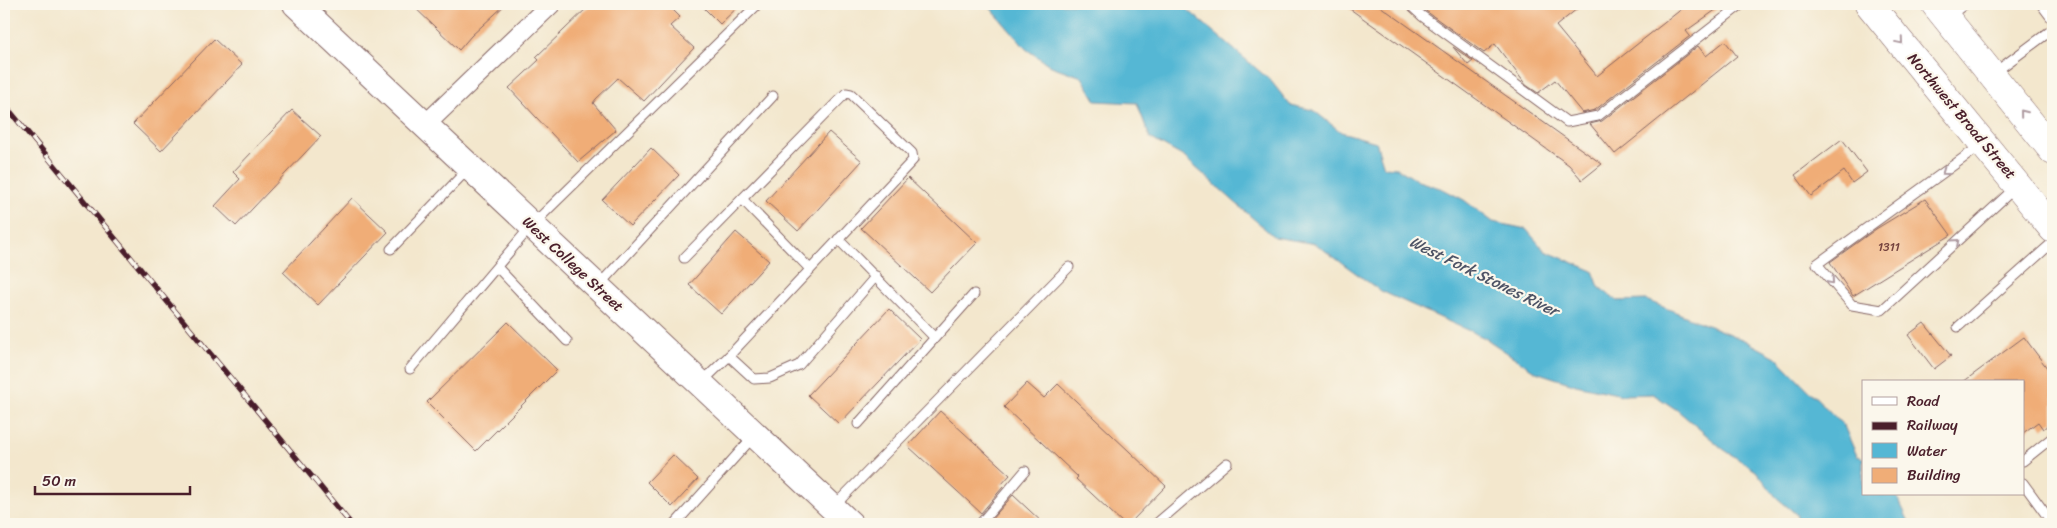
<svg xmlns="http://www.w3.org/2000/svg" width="2057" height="528" font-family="Sriracha,sans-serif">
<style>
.water{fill:#55b7d4;stroke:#506b80}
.building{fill:#f0ad77}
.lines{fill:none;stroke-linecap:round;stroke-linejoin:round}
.lane-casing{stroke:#856564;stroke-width:11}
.street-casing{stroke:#856564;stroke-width:21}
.secondary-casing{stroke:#856564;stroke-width:28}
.primary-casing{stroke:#856564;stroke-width:29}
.lane{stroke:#fff;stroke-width:9}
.street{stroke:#fff;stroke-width:19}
.secondary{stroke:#fff;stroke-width:26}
.primary{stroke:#fff;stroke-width:28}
.rail-casing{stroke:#4a1f2b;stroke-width:5.5}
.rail{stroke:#fbf7ec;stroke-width:4;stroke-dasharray:11;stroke-linecap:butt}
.oneway{stroke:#ae9aa0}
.labels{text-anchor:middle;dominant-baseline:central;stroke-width:4.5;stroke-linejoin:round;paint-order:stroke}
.number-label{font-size:12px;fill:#74423e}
.street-label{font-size:15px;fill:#4a1f2b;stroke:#fbf7ec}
.water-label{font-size:16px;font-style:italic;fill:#4e5466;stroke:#fbf7ec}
</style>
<rect width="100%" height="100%" fill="#fbf7ec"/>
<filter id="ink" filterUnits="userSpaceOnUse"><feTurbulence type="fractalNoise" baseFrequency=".02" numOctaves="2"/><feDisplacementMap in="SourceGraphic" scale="10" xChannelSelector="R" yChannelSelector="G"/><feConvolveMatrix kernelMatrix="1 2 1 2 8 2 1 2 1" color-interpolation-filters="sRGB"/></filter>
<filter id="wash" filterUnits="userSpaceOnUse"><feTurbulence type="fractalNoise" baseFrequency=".0096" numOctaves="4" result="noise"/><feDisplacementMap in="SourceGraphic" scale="20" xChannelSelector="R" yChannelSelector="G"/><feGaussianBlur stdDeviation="1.12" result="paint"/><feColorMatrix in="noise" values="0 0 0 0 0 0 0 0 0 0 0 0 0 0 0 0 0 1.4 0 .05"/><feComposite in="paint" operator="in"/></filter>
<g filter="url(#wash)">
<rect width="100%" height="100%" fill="#f3e7cd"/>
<!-- water -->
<polygon class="water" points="987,4 1181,4 1271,81 1290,105 1313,110 1341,132 1376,142 1384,167 1397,168 1418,181 1443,189 1464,200 1493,222 1526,229 1545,251 1593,271 1599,287 1617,301 1646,300 1744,340 1776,357 1844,426 1857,456 1863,458 1863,494 1896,494 1910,524 1800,524 1796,514 1776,497 1756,471 1723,449 1677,410 1653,394 1622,395 1576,385 1536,372 1485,338 1379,290 1316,244 1274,237 1184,157 1150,138 1137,103 1096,101 1082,77 1051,66 1026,49"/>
<g id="blocks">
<!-- building -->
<g class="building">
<polygon points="411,4 506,4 471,36 459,50"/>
<polygon points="591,4 667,4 680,17 670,26 694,48 644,101 618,78 596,99 593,103 616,130 578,162 509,88 539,60 536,57"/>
<polygon points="700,4 741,4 720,24"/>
<polygon points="1343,4 1377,4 1602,164 1582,180 1569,165"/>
<polygon points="1420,4 1583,4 1556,26 1597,76 1688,4 1724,4 1686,31 1690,36 1595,110 1582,113 1555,80 1538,93 1526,85 1495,44 1484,53 1426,11"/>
<polygon points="214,39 242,65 161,151 133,124"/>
<polygon points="1725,41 1737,56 1615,154 1590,124 1602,121 1698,46 1706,56"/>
<polygon points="1453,47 1473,61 1468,65"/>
<polygon points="292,110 321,136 236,226 215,206 240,179 233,172"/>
<polygon points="829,132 862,161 798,231 766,201"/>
<polygon points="1842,139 1867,172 1852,183 1844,171 1811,196 1795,175"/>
<polygon points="651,148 679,175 630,226 602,200"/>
<polygon points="908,178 977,243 930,292 861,228"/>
<polygon points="352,198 388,232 318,305 283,272"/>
<polygon points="1925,199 1951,235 1853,296 1830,262 1876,229"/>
<polygon points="736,232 769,261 721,314 689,285"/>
<polygon points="889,309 920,339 839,424 808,395"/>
<polygon points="508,322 557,370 476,451 427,402"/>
<polygon points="1924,323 1951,356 1934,369 1908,335"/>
<polygon points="2024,337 2053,376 2053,421 2043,429 2038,422 2023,433 2023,382 1963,382"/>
<polygon points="1027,383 1044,398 1058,384 1166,486 1129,524 1124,524 1076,479 1078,477 1004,407"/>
<polygon points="940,411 1010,475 1001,485 1003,487 981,513 908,446"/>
<polygon points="673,455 698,479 672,507 647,482"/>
<polygon points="1013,495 1044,524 994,524 990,521"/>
</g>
</g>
</g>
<g filter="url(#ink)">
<use href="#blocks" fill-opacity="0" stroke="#856564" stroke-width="1"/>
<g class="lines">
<!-- lane casing -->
<g class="lane-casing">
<g id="lane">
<polyline points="1409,4 1422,16 1567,122 1598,116 1742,4"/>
<polyline points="2041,4 2053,20"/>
<polyline points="1948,17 1965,4"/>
<polyline points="1994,73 2053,29"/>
<polyline points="1980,146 1817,264 1852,305 1882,310 2016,187"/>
<polyline points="742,199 810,269"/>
<polyline points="838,239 934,337"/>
<polyline points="391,249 468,169"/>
<polyline points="684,258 846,93 851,94 912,153 913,160 729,356 702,382"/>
<polyline points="497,267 567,341"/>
<polyline points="599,285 773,96"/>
<polyline points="1958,327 2053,242"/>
<polyline points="729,356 754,379 770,378 799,365 876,276"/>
<polyline points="410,369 532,225 758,4"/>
<polyline points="858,424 974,294"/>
<polyline points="2023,461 2053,437"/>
<polyline points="2023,483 2053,524"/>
<polyline points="834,506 1069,267"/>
<polyline points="675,524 753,437"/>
<polyline points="980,524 1025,471"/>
<polyline points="1156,524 1227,463"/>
</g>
</g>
<!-- street casing -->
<g class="street-casing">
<polyline id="street" points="425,125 551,4"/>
</g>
<!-- secondary casing -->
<g class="secondary-casing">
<polyline id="secondary" points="296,4 850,524"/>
</g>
<!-- primary casing -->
<g class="primary-casing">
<g id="primary">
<polyline points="1869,4 2053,229"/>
<polyline points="1935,4 2053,151"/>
</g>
</g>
<!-- lane -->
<use href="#lane" class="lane"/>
<!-- street -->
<use href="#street" class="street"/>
<!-- secondary -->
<use href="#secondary" class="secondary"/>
<!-- primary -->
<use href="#primary" class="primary"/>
<!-- rail casing -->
<g class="rail-casing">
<polyline id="rail" points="4,104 351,524"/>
</g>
<!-- rail -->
<use href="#rail" class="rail"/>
</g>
<!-- one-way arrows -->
<defs><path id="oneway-chevron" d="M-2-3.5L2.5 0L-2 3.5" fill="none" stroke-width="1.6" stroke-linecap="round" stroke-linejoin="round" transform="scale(1.25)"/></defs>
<g class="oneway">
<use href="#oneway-chevron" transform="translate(1900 41) rotate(50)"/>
<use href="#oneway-chevron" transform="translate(2023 113) rotate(-129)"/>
<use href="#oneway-chevron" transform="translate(1945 172) rotate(144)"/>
<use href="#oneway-chevron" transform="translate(1956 242) rotate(-42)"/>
<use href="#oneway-chevron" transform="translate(1831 281) rotate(49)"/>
</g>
</g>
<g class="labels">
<!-- number labels -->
<g class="number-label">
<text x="1889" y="247">1311</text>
</g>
<!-- street labels -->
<g class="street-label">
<text transform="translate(1962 116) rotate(50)">Northwest Broad Street</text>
<text transform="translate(573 264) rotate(43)">West College Street</text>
</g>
<!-- water labels -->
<g class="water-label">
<text transform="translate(1484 276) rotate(26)">West Fork Stones River</text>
</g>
</g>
<!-- margin -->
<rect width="2057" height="528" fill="none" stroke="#fbf7ec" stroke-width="20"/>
<!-- legend -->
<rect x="1862" y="380" width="162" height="115" fill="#fbf7ec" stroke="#b4a19f"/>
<rect x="1872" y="397" width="25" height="8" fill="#ffffff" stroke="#b4a19f"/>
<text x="1907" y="406" font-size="15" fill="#4a1f2b">Road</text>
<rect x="1872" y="422" width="25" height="8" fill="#4a1f2b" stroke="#b4a19f"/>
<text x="1907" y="430" font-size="15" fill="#4a1f2b">Railway</text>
<rect x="1872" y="443" width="25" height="15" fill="#55b7d4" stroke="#b4a19f"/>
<text x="1907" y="456" font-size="15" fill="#4a1f2b">Water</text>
<rect x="1872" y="468" width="25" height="15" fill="#f0ad77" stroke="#b4a19f"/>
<text x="1907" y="480" font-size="15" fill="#4a1f2b">Building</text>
<!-- scale -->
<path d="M35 486v8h155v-8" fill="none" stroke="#4a1f2b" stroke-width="2.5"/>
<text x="42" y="486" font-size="15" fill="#4a1f2b" stroke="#fbf7ec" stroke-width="4" paint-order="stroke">50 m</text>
</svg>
